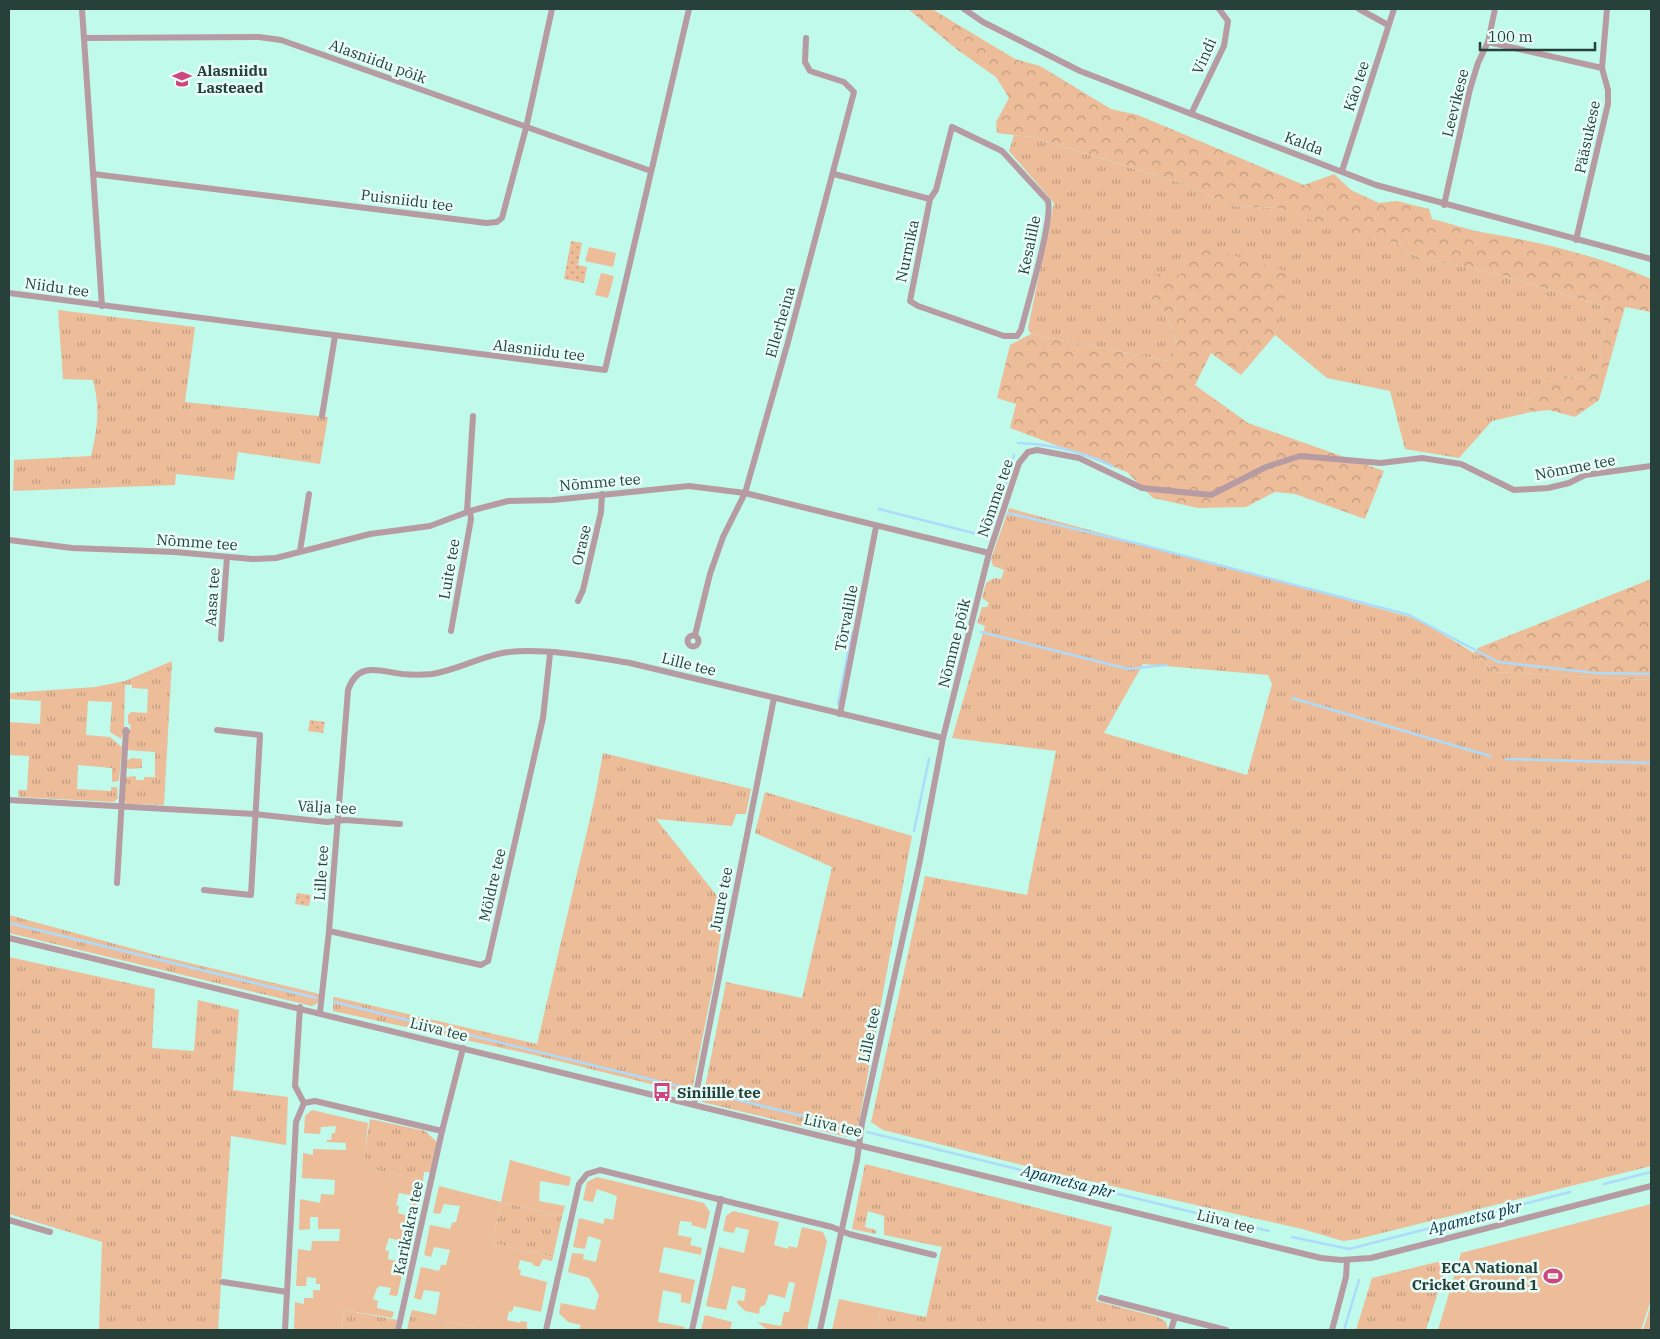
<svg xmlns="http://www.w3.org/2000/svg" width="1660" height="1339" font-family="'IBM Plex Serif',serif">
<style>
.grass{fill:url(#grass-tufts);fill-rule:evenodd}
.forest{fill:url(#forest-crowns)}
.park{fill:url(#park-dots)}
.garden{fill:#edbd9a}
.lines{fill:none;stroke-linecap:round;stroke-linejoin:round}
.stream{stroke:#addbfa;stroke-width:2.5}
.street{stroke:#b79ba3;stroke-width:6}
.labels{text-anchor:middle;dominant-baseline:central;stroke-width:5;stroke-linejoin:round;paint-order:stroke}
.street-label{font-size:15px;fill:#28403a;stroke:#e8fef8}
.poi-label{font-size:15px;font-weight:bold;fill:#28403a;stroke:#e8fef8;text-anchor:start}
.water-label{font-size:16px;font-style:italic;fill:#063650;stroke:#e8fef8}
</style>
<defs>
<pattern id="grass-tufts" width="24" height="20" patternUnits="userSpaceOnUse" patternTransform="scale(1.25)"><rect width="24" height="20" fill="#edbd9a"/><path d="M3 7l-1-3M5 7V3M7 7l1-3M15 17l-1-3M17 17v-4M19 17l1-3" fill="none" stroke="#c09b7f"/></pattern>
<pattern id="forest-crowns" width="20" height="18" patternUnits="userSpaceOnUse" patternTransform="scale(1.25)"><rect width="20" height="18" fill="#edbd9a"/><path d="M2 6a3 3 0 1 1 6 0M12 15a3 3 0 1 1 6 0" fill="none" stroke="#c09b7f"/></pattern>
<pattern id="park-dots" width="8" height="8" patternUnits="userSpaceOnUse" patternTransform="scale(1.25)"><rect width="8" height="8" fill="#edbd9a"/><path d="M2 2h.1M6 6h.1" fill="none" stroke="#c09b7f" stroke-width="1.8" stroke-linecap="round"/></pattern>
</defs>
<rect width="100%" height="100%" fill="#bffaeb"/>
<!-- grass -->
<g class="grass">
<polygon points="1014,135 1032,137 1190,186 1231,206 1279,208 1362,238 1394,242 1418,257 1501,275 1602,306 1605,337 1595,372 1583,379 1562,375 1540,388 1525,402 1531,412 1492,421 1459,458 1405,449 1390,391 1327,378 1275,335 1291,273 1180,276 1147,293 1168,317 1177,344 1167,361 1031,334 1028,328 1054,203 1009,151"/>
<path d="M58,310L195,327L185,402L328,417L320,464L238,452L234,480L176,474L175,485L13,491L14,460L91,456C98,426 100,409 93,380L63,379Z"/>
<path d="M1009,508L1417,619L1474,653L1495,672L1651,680V1166L1358,1239L1343,1241L1302,1229L1046,1171L883,1130L871,1122L925,876L1027,895L1056,751L952,738L985,626L977,623L982,607H987L989,603L982,598L986,583L994,578L1001,579L1004,570L993,566L991,559ZM1143,664L1268,675L1272,684L1247,775L1104,733Z"/>
<polygon points="172,661 164,805 127,804 124,801 126,777 136,776 136,780 144,780 144,777 155,777 155,752 127,750 128,730 130,730 131,726 128,723 128,715 131,712 147,713 148,689 132,688 132,685 125,685 124,730 121,739 110,732 112,702 88,701 86,735 110,737 122,747 119,781 112,782 112,768 78,765 77,789 111,791 111,787 117,787 118,798 114,802 19,797 18,790 27,790 29,756 9,755 9,722 40,724 41,701 9,699 9,693 95,687 125,681"/>
<polygon points="603,753 751,789 746,814 736,814 732,826 656,819 725,906 714,980 692,1090 687,1093 534,1055 333,1011 333,997 335,997 537,1044 595,797"/>
<polygon points="132,758 142,759 142,768 129,769 126,767 126,761"/>
<polygon points="765,792 912,836 857,1133 847,1137 702,1102 726,982 802,998 832,867 755,833"/>
<polygon points="9,915 156,955 316,993 319,995 318,1003 312,1006 9,933"/>
<polygon points="9,957 155,989 152,1048 194,1051 198,1000 239,1010 233,1090 288,1097 286,1145 231,1136 218,1330 99,1330 102,1242 9,1214"/>
<polygon points="370,1119 425,1131 437,1142 430,1172 424,1172 423,1181 362,1167"/>
<polygon points="865,1164 1112,1227 1096,1301 1158,1317 1166,1322 1168,1330 876,1330 881,1308 926,1317 942,1247 884,1235 884,1216 868,1211 865,1227 876,1230 876,1234 852,1229"/>
<polygon points="501,1202 562,1216 553,1257 492,1243"/>
<polygon points="1437,1262 1447,1264 1426,1330 1356,1330 1372,1278"/>
<polygon points="1651,1305 1651,1330 1643,1330"/>
<polygon points="344,1310 397,1320 395,1330 341,1330"/>
<polygon points="410,1316 473,1326 472,1330 407,1330"/>
</g>
<!-- forest -->
<g class="forest">
<path d="M908,9H932L1015,59L1040,66L1111,109L1138,115L1304,185L1334,174L1351,190L1379,203L1397,201L1429,209L1432,219C1449,223 1465,229 1481,232C1539,242 1597,255 1651,279V312L1625,307L1599,400L1575,417L1549,410L1531,412L1525,402L1540,388L1542,379L1562,375L1583,379L1595,372L1605,337L1602,306L1501,275L1418,257L1394,242L1362,239L1279,208L1231,206L1190,186L1110,161L1032,137L997,133L996,122L1009,98L996,77L959,51Z"/>
<polygon points="1196,244 1292,273 1275,335 1241,375 1211,353 1195,385 1248,423 1384,471 1365,519 1295,494 1275,492 1246,507 1198,508 1153,498 1127,472 1010,428 1016,404 997,398 1010,345 1031,334 1167,361 1177,343 1168,317 1147,293 1155,274 1180,275"/>
<polygon points="1651,579 1651,680 1495,672 1474,653 1478,648"/>
</g>
<!-- park -->
<g class="park">
<polygon points="571,241 582,243 578,265 587,267 584,283 564,279"/>
<polygon points="310,720 325,722 323,733 308,731"/>
<polygon points="297,893 311,895 309,906 295,904"/>
</g>
<!-- garden -->
<g class="garden">
<polygon points="589,247 616,253 613,267 585,261"/>
<polygon points="601,273 614,276 608,298 595,295"/>
<polygon points="312,1110 368,1123 363,1167 423,1181 417,1206 409,1204 410,1195 399,1193 396,1205 399,1206 398,1213 415,1218 407,1252 398,1250 400,1241 389,1238 385,1250 389,1251 388,1259 405,1263 397,1296 389,1295 391,1288 380,1286 377,1288 373,1299 378,1301 377,1308 394,1312 392,1318 344,1310 341,1330 294,1330 295,1302 304,1304 304,1298 313,1298 313,1290 320,1290 320,1284 316,1284 316,1278 307,1277 306,1286 296,1286 298,1249 311,1251 312,1241 339,1241 340,1229 318,1229 318,1217 310,1217 310,1229 299,1230 300,1199 320,1203 321,1194 334,1195 335,1180 302,1178 303,1153 313,1155 313,1149 346,1150 346,1143 327,1142 327,1140 331,1140 332,1133 335,1133 336,1126 321,1127 320,1134 304,1133 305,1116"/>
<polygon points="510,1160 571,1177 569,1186 540,1181 539,1201 565,1206 562,1216 501,1202 492,1243 553,1257 552,1261 543,1259 539,1267 533,1265 533,1263 520,1260 518,1269 521,1270 520,1275 547,1282 541,1312 514,1306 512,1312 509,1311 507,1320 520,1323 521,1321 527,1322 527,1330 472,1330 473,1326 410,1316 412,1310 436,1315 440,1292 424,1290 421,1300 414,1298 421,1267 439,1271 441,1265 446,1265 450,1250 434,1247 431,1257 424,1255 430,1225 450,1229 452,1223 456,1222 460,1206 444,1204 440,1214 433,1213 439,1186 501,1202"/>
<polygon points="597,1177 704,1203 710,1212 706,1229 691,1225 692,1222 680,1221 678,1235 692,1238 690,1245 702,1248 701,1255 664,1247 659,1272 695,1280 690,1304 681,1302 681,1294 663,1290 658,1322 685,1327 684,1330 579,1330 581,1325 568,1322 559,1313 561,1303 595,1310 599,1295 589,1278 568,1272 572,1253 584,1254 583,1259 596,1262 601,1240 588,1236 585,1249 573,1247 579,1218 603,1224 605,1218 613,1220 617,1196 597,1189 593,1202 583,1200 587,1182"/>
<polygon points="1651,1204 1651,1300 1641,1330 1438,1330 1461,1253"/>
<polygon points="733,1211 779,1222 774,1245 788,1249 789,1246 797,1248 802,1227 823,1232 827,1241 807,1330 768,1330 757,1322 781,1326 784,1312 789,1312 795,1283 789,1282 785,1298 769,1294 765,1305 760,1307 759,1314 745,1311 737,1303 738,1300 744,1301 746,1289 732,1286 726,1310 706,1306 719,1247 744,1253 749,1230 736,1227 734,1233 723,1231 726,1216"/>
<polygon points="839,1299 881,1308 876,1330 832,1330"/>
<polygon points="705,1315 732,1322 730,1330 701,1330"/>
</g>
<g class="lines">
<!-- stream -->
<g class="stream">
<path d="M1018,443C1050,444 1083,452 1112,466"/>
<polyline points="879,509 985,536 998,510 1014,455"/>
<polyline points="1008,513 1139,544 1409,615 1498,662 1596,673 1651,674"/>
<polyline points="981,632 1128,669 1166,665"/>
<polyline points="1292,698 1490,756"/>
<polyline points="838,704 852,632"/>
<polyline points="1506,759 1651,763"/>
<polyline points="914,831 929,759"/>
<polyline points="9,923 316,998"/>
<polyline points="334,1002 690,1089"/>
<polyline points="706,1092 855,1129"/>
<polyline points="867,1132 1269,1231"/>
<polyline points="1604,1184 1651,1172"/>
<polyline points="1292,1237 1349,1249 1570,1192"/>
<polyline points="1344,1330 1359,1280"/>
</g>
<!-- street -->
<g class="street">
<polyline points="82,9 102,306"/>
<polyline points="964,9 983,22 1080,71 1376,185 1651,259"/>
<polyline points="1359,9 1388,25"/>
<polyline points="85,38 259,37 281,40 651,171"/>
<polyline points="1488,42 1602,68"/>
<polyline points="1191,114 1224,46 1228,21 1219,9"/>
<polyline points="1342,171 1394,9"/>
<polyline points="93,174 486,223 497,222 502,218 526,128 552,9"/>
<path d="M834,174L930,199L910,301L918,306L1004,336H1017L1021,330C1027,306 1053,220 1048,201L1002,151L952,127L936,190L930,199"/>
<polyline points="1444,205 1470,89 1478,63 1488,42 1495,9"/>
<polyline points="1576,240 1608,104 1608,90 1602,68 1607,9"/>
<polyline points="9,293 605,370 689,9"/>
<polyline points="322,416 335,336"/>
<polyline points="467,512 473,416"/>
<polyline points="9,540 72,548 175,552 252,559 276,558 370,534 430,526 470,511 508,501 553,500 689,486 745,493 989,553 1019,463 1028,452 1037,450 1079,458 1142,488 1211,495 1266,467 1300,456 1381,463 1422,458 1461,464 1514,490 1548,488 1569,483 1585,475 1651,466"/>
<polyline points="300,551 309,494"/>
<polyline points="578,601 583,590 601,512 602,494"/>
<polyline points="451,631 471,519 470,511"/>
<polyline points="695,635 710,574 723,537 745,493 788,342 854,92 844,82 810,71 805,62 806,38"/>
<circle cx="693" cy="641" r="5.5"/>
<polyline points="221,639 227,557"/>
<polyline points="840,714 876,527"/>
<polyline points="9,800 254,814 327,822 345,820 400,824"/>
<polyline points="117,883 126,730"/>
<polyline points="204,890 251,895 260,735 217,730"/>
<polyline points="329,931 481,965 488,961 543,718 550,654"/>
<polyline points="9,938 1321,1258 1341,1260 1371,1258 1651,1186"/>
<path d="M320,1012L329,931L348,690C358,661 379,671 402,674C412,675 422,675 432,674C459,670 482,655 509,652C546,648 593,657 630,663L943,738"/>
<polyline points="304,1103 315,1101 442,1131"/>
<polyline points="694,1104 774,698"/>
<polyline points="9,1220 50,1232"/>
<polyline points="223,1282 287,1292"/>
<polyline points="1101,1298 1226,1330"/>
<polyline points="285,1330 296,1122 304,1103 295,1086 300,1007"/>
<polyline points="398,1330 442,1131 463,1048"/>
<polyline points="546,1330 579,1184 587,1174 600,1170 832,1227 849,1234 934,1255"/>
<polyline points="692,1330 721,1199"/>
<polyline points="820,1330 857,1160 862,1123 920,860 943,738 989,553"/>
<polyline points="1171,1330 1175,1317"/>
<polyline points="1332,1330 1346,1277 1347,1260"/>
</g>
</g>
<!-- icons -->
<defs>
<g id="school-bare" transform="scale(1.5)"><path d="M0-5L7-2L0 1L-7-2ZM-4 1L0 2.5L4 1V4Q0 6-4 4Z" fill="#ce457f" stroke="#e8fef8" stroke-width="2.5" paint-order="stroke"/></g>
<g id="bus-bare" transform="scale(1.5)"><path d="M-5-6H5V4H4V6H2V4H-2V6H-4V4H-5ZM-3.5-4V0h7V-4ZM-3.5 1.2v1.5H-2V1.2ZM2 1.2v1.5H3.5V1.2Z" fill="#ce457f" stroke="#e8fef8" stroke-width="2.5" paint-order="stroke"/></g>
<g id="stadium-bare" transform="scale(1.5)"><path d="M0-5a6.5 5 0 1 0 0 10a6.5 5 0 1 0 0-10ZM-3.5-1.8h7v3.6h-7Z" fill="#ce457f" stroke="#e8fef8" stroke-width="2.5" paint-order="stroke"/></g>
</defs>
<g fill-rule="evenodd">
<use href="#school-bare" x="182" y="79"/>
<use href="#bus-bare" x="662" y="1092"/>
<use href="#stadium-bare" x="1553" y="1276"/>
</g>
<g class="labels">
<!-- street labels -->
<g class="street-label">
<text transform="translate(1204 56) rotate(-66)">Vindi</text>
<text transform="translate(378 61) rotate(20)">Alasniidu põik</text>
<text transform="translate(1356 86) rotate(-72)">Käo tee</text>
<text transform="translate(1455 103) rotate(-76)">Leevikese</text>
<text transform="translate(1587 137) rotate(-78)">Pääsukese</text>
<text transform="translate(1304 143) rotate(21)">Kalda</text>
<text transform="translate(407 200) rotate(7)">Puisniidu tee</text>
<text transform="translate(1029 245) rotate(-78)">Kesalille</text>
<text transform="translate(907 251) rotate(-78)">Nurmika</text>
<text transform="translate(57 287) rotate(8)">Niidu tee</text>
<text transform="translate(780 322) rotate(-74)">Ellerheina</text>
<text transform="translate(539 350) rotate(7)">Alasniidu tee</text>
<text transform="translate(1575 467) rotate(-11)">Nõmme tee</text>
<text transform="translate(600 482) rotate(-5)">Nõmme tee</text>
<text transform="translate(995 498) rotate(-71)">Nõmme tee</text>
<text transform="translate(197 542) rotate(4)">Nõmme tee</text>
<text transform="translate(581 545) rotate(-77)">Orase</text>
<text transform="translate(449 569) rotate(-80)">Luite tee</text>
<text transform="translate(212 597) rotate(-86)">Aasa tee</text>
<text transform="translate(846 618) rotate(-79)">Tõrvalille</text>
<text transform="translate(954 643) rotate(-76)">Nõmme põik</text>
<text transform="translate(689 664) rotate(14)">Lille tee</text>
<text transform="translate(327 807) rotate(3)">Välja tee</text>
<text transform="translate(321 873) rotate(-86)">Lille tee</text>
<text transform="translate(492 885) rotate(-77)">Möldre tee</text>
<text transform="translate(721 899) rotate(-79)">Juure tee</text>
<text transform="translate(439 1029) rotate(14)">Liiva tee</text>
<text transform="translate(869 1035) rotate(-78)">Lille tee</text>
<text transform="translate(833 1125) rotate(13)">Liiva tee</text>
<text transform="translate(1226 1221) rotate(14)">Liiva tee</text>
<text transform="translate(408 1228) rotate(-78)">Karikakra tee</text>
</g>
<!-- poi labels -->
<g class="poi-label">
<text x="197" y="70">Alasniidu<tspan x="197" dy="17">Lasteaed</tspan></text>
<text x="677" y="1092">Sinilille tee</text>
<text x="1538" y="1267" text-anchor="end">ECA National<tspan x="1538" dy="17">Cricket Ground 1</tspan></text>
</g>
<!-- water labels -->
<g class="water-label">
<text transform="translate(1068 1181) rotate(14)">Apametsa pkr</text>
<text transform="translate(1475 1217) rotate(-14)">Apametsa pkr</text>
</g>
</g>
<!-- border -->
<rect width="1660" height="1339" fill="none" stroke="#28403a" stroke-width="20"/>
<!-- scale -->
<path d="M1480 42v8h115v-8" fill="none" stroke="#28403a" stroke-width="2.5"/>
<text x="1488" y="42" font-size="15" fill="#28403a" stroke="#e8fef8" stroke-width="4" paint-order="stroke">100 m</text>
</svg>
